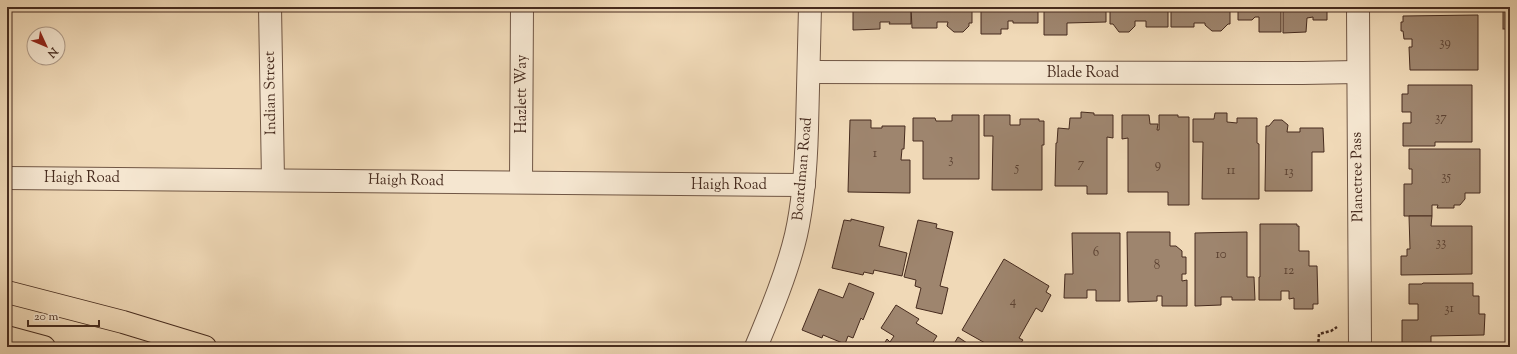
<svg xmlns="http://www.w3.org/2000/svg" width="1517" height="354" font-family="'Sorts Mill Goudy',serif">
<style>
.building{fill:#9e856e;stroke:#462b1e}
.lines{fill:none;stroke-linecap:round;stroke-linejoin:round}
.minor-casing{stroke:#705644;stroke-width:24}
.tertiary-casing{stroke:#705644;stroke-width:24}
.primary-casing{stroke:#462b1e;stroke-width:24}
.path{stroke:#462b1e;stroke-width:2.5;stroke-dasharray:3 2;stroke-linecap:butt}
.minor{stroke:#f5e6d0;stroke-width:22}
.tertiary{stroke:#f5e6d0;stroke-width:22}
.primary{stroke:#f0d9b7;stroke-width:22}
.labels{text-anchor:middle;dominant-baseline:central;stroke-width:3;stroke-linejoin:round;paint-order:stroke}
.number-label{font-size:13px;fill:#5c4232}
.street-label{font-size:15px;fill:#462b1e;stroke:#f5e6d0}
</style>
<rect width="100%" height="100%" fill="#f0d9b7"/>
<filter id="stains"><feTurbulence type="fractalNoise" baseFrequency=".005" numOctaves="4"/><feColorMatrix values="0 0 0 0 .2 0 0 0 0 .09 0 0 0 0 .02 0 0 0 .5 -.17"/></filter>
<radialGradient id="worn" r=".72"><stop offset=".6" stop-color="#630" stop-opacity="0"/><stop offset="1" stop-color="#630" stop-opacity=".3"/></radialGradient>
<!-- building -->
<g class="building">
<polygon points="853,7 911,7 911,24 889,24 890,22 880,22 880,29 853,30"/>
<polygon points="911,7 972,7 972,23 969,23 969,26 963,32 954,32 947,26 948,22 937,22 937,28 912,28"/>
<polygon points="981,7 1038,7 1038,23 1013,23 1013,21 1008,21 1008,29 1001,29 1001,34 981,34"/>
<polygon points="1044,7 1106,7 1106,22 1067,23 1067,35 1044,35"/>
<polygon points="1110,7 1168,7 1168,27 1146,27 1146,21 1135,21 1135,26 1129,32 1119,32 1113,24 1110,24"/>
<polygon points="1171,7 1230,7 1230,24 1228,24 1221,31 1212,31 1205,25 1205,23 1194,23 1194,27 1171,27"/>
<polygon points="1238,7 1281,7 1281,32 1259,32 1259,17 1255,17 1252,20 1238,20"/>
<polygon points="1283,7 1327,7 1327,20 1313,20 1313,17 1307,18 1306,32 1283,33"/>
<rect x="1411" y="7" width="74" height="1"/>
<rect x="1503" y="7" width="7" height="22"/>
<polygon points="1478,15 1478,70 1410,70 1409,47 1412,47 1412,39 1404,39 1403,31 1401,31 1401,22 1403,22 1403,16"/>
<polygon points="1408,85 1472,85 1472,142 1435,142 1435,146 1403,146 1403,123 1411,123 1411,112 1402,112 1402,94 1408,94"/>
<polygon points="1081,112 1094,113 1094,115 1113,115 1113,138 1107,137 1107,194 1087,194 1087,186 1055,186 1056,143 1057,143 1058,128 1069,129 1070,118 1081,118"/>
<polygon points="1215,113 1227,113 1227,122 1237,123 1237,118 1257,118 1257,143 1259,144 1259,199 1202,199 1203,142 1193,142 1193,119 1214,119"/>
<polygon points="952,115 979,115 979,179 923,179 923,141 913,141 913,118 935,118 936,121 952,121"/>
<polygon points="984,115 1010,115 1010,125 1020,125 1020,119 1039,119 1039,121 1044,121 1044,145 1042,145 1042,190 992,190 993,136 984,136"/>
<polygon points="1122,115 1149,115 1150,124 1158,124 1157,130 1159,130 1159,115 1178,115 1178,117 1189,117 1189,205 1168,205 1168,192 1128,192 1128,138 1122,139"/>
<polygon points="850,120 871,120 871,128 882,128 882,126 905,126 904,149 902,149 901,160 910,160 910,193 848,192"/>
<polygon points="1274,120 1282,120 1288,125 1287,132 1300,132 1300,128 1323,128 1324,152 1312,152 1312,191 1265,191 1266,126 1269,126"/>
<polygon points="1409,149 1480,149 1480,193 1465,193 1465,199 1460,205 1454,205 1454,208 1437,208 1438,205 1432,205 1432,216 1404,216 1404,184 1412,184 1412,169 1409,169"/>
<polygon points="1409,216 1432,216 1431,226 1472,226 1472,274 1401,275 1401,256 1407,256 1407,249 1410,249"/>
<polygon points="851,219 884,227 879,246 907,253 902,276 874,270 873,274 864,272 863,275 832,268 844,220 851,221"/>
<polygon points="918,220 937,224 936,228 953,232 940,286 948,288 942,314 916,308 921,288 915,286 916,280 904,277"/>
<polygon points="1260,224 1297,224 1297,226 1299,226 1299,251 1309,251 1309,266 1317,266 1318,304 1313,304 1313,309 1294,309 1294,298 1289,299 1289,291 1281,291 1281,300 1259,300 1259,277 1260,277"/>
<rect x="1507" y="230" width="3" height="46"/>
<polygon points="1127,232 1170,232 1170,246 1176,246 1182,251 1182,257 1186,257 1186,274 1182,274 1182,281 1187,280 1187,306 1162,306 1162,296 1157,296 1157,301 1128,302"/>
<polygon points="1247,232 1247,277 1254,277 1255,300 1232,300 1232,297 1221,297 1221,305 1195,306 1195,233"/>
<polygon points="1072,233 1120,233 1120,301 1096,301 1096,290 1087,290 1087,298 1064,298 1065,274 1073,274"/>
<polygon points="1004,259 1049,286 1046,292 1051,295 1042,312 1036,308 1019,338 1023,340 1018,347 984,347 985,343 962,330"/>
<polygon points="849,283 874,293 863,320 861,318 853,338 848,336 845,344 823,335 822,338 802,330 819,289 843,298"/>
<polygon points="1423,283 1473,283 1473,296 1479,296 1479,314 1485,314 1484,335 1431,336 1431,345 1402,344 1402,320 1418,320 1418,304 1409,304 1409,284 1422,284"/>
<polygon points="896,305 919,319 916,323 937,336 930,347 882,347 887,339 890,342 894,336 881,328"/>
<polygon points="958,337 973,347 952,347"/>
<polygon points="1402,344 1426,344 1425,347 1402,347"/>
</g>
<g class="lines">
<!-- minor casing -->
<g class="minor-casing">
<g id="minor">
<polyline points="270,7 273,180"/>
<polyline points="1358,7 1360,347"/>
<polyline points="809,72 1303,73 1357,72"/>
<polyline points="7,178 804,185"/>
<polyline points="521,182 522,7"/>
</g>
</g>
<!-- tertiary casing -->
<g class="tertiary-casing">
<path id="tertiary" d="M756,347C771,311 787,273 796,235C804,200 806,165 807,129C808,88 809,48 810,7"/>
</g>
<!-- primary casing -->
<g class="primary-casing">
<g id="primary">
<polyline points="7,292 123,322 205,347"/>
<polyline points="7,337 44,347"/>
</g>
</g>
<!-- path -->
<polyline class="path" points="1318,347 1319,334 1331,331 1337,327"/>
<!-- minor -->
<use href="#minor" class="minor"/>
<!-- tertiary -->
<use href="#tertiary" class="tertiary"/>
<!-- primary -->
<use href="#primary" class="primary"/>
</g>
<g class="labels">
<!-- number labels -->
<g class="number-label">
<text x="1445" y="43">39</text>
<text x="1441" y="118">37</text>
<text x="875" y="154">1</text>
<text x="951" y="160">3</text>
<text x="1081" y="164">7</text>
<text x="1158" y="165">9</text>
<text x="1017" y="168">5</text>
<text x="1231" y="171">11</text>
<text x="1289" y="172">13</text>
<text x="1446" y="177">35</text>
<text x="1441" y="243">33</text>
<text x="1096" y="253">6</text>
<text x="1221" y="255">10</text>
<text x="1157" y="266">8</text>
<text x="1289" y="271">12</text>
<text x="1013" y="302">4</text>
<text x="1449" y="309">31</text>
</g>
<!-- street labels -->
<g class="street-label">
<text x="1083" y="73">Blade Road</text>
<text transform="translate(271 93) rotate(-91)">Indian Street</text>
<text transform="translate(522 94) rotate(-90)">Hazlett Way</text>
<text transform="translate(803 169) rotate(-85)">Boardman Road</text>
<text transform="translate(1358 177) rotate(-91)">Planetree Pass</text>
<text x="82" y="178">Haigh Road</text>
<text transform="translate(406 181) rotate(1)">Haigh Road</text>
<text x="729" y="185">Haigh Road</text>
</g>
</g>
<!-- margin -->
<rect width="1517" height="354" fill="none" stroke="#f0d9b7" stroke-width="24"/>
<rect x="8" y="8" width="1501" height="338" fill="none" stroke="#462b1e" stroke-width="2"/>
<rect x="12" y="12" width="1493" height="330" fill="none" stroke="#462b1e"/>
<!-- north arrow -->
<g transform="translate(46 46) rotate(134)"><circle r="19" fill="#f5e6d0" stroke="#af9b89"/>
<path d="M0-3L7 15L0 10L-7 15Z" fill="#8f2418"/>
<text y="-6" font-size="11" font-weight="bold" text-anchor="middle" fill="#462b1e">N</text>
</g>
<!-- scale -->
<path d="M28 320v6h71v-6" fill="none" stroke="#462b1e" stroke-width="2"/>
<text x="34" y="320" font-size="12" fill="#462b1e" stroke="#f5e6d0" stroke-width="3" paint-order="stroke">20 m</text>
<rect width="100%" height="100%" filter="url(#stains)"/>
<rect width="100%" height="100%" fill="url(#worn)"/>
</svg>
